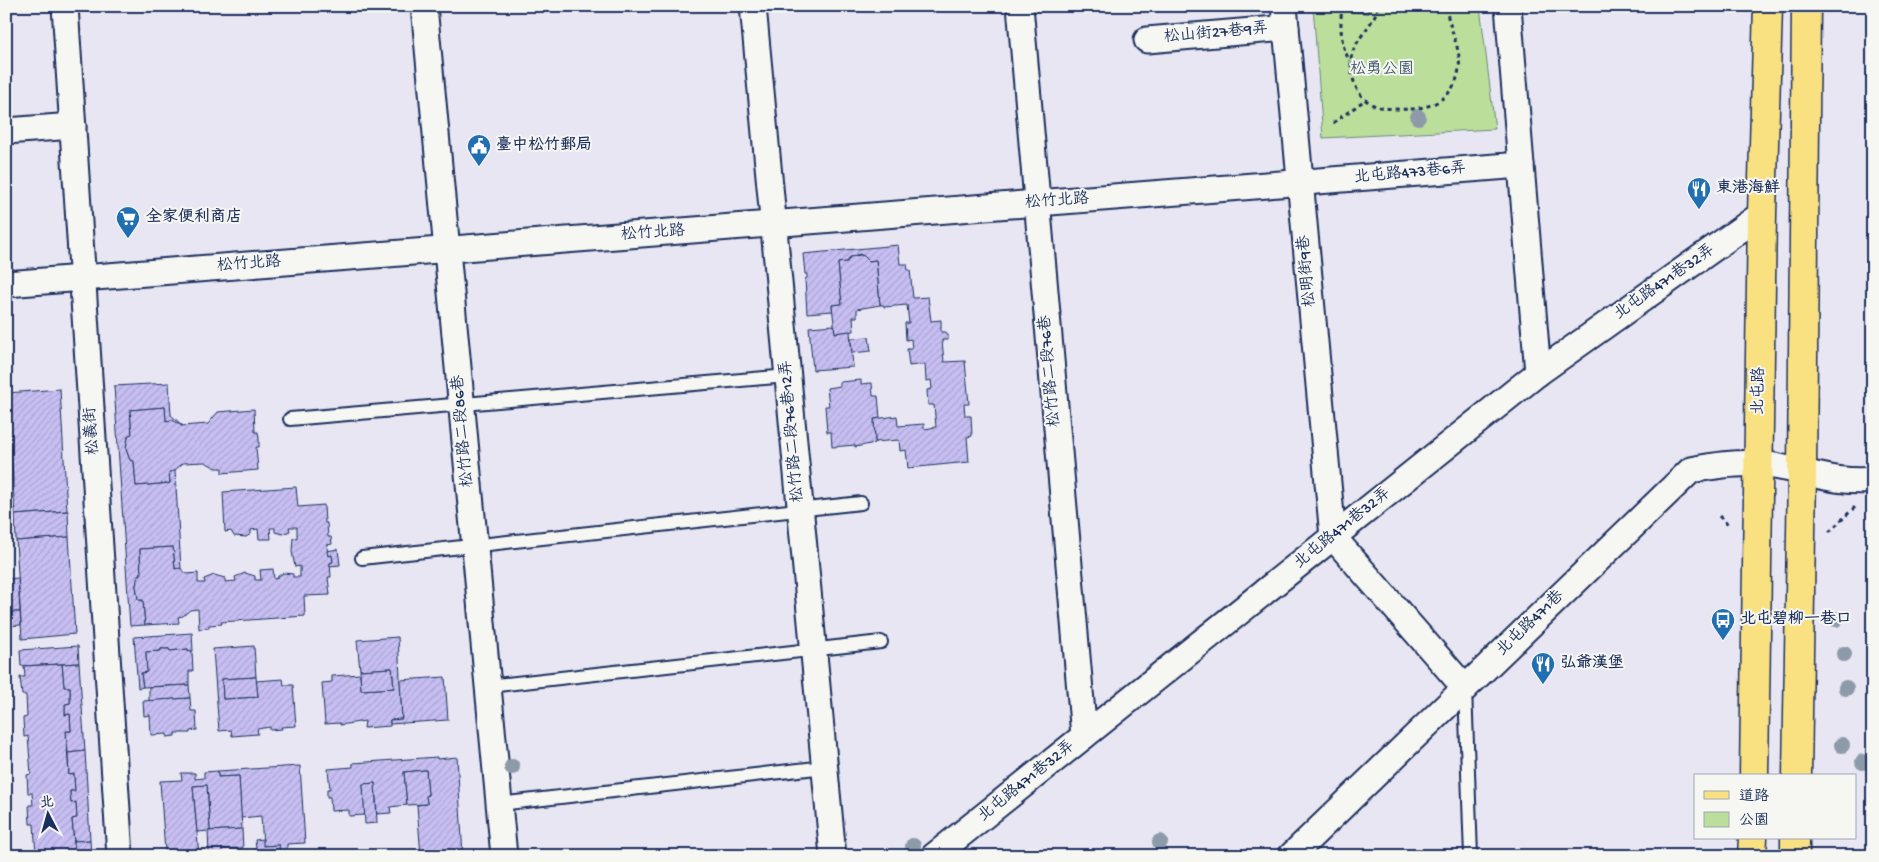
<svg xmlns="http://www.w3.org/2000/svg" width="1879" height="862" font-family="'Gochi Hand','LXGW WenKai TC',sans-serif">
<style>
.park{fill:#bbdf9a;stroke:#6b877c}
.building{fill:url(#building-hatch);stroke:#1b2f5e}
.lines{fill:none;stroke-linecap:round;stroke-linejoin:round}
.lane-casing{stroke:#1b2f5e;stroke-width:16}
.street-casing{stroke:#1b2f5e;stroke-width:29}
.primary-casing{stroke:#1b2f5e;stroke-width:31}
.path{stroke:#1b2f5e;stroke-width:3;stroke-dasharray:4 4;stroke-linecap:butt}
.lane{stroke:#f6f6f2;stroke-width:12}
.street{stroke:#f6f6f2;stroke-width:25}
.primary{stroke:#f9e181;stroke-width:28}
.tree{fill:#8d9aa9}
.labels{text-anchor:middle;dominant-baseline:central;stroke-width:4;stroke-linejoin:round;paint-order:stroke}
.street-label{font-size:16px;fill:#1b2f5e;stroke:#f6f6f2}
.park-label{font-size:16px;fill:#435b6d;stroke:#f6f6f2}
.poi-label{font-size:16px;font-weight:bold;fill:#1b2f5e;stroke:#f6f6f2;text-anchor:start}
</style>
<defs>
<pattern id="building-hatch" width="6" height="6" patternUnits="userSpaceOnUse" patternTransform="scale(1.25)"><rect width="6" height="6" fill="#c7bff2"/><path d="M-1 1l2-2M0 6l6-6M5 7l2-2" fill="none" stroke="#aaa4d2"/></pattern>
</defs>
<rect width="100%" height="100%" fill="#e8e6f2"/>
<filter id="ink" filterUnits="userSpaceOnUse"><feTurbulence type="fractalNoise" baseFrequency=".02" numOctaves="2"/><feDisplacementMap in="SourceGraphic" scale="10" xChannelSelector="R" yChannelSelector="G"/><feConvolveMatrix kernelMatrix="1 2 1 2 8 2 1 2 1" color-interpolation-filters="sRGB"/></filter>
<g filter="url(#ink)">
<!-- park -->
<polygon class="park" points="1313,6 1480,6 1495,129 1323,138"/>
<!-- building -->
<g class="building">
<polygon points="1351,6 1368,6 1368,13 1351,12"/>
<polygon points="898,245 900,264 907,264 908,270 910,270 913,298 928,297 931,321 941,320 941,332 946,332 948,335 948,340 942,340 944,362 965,361 969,404 964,404 965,416 971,416 972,436 967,437 969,462 908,468 906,450 900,451 899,440 875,442 874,419 897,416 898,426 924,424 924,429 936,427 934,405 928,405 927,390 932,389 931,380 926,381 925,364 909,366 907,349 912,349 911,339 906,340 905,323 909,323 907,305 884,307 884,305 880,305 876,260 869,261 860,254 853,256 847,262 838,263 842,304 832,305 833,311 807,313 805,279 807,278 807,274 805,274 803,254"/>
<polygon points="860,255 864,256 869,261 876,260 880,305 857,309 857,317 853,317 854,331 835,333 832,305 842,304 838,263 847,262 850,257"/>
<polygon points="834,325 835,333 850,331 853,367 813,370 809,327"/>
<polygon points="869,337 871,351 852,353 851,338"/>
<polygon points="861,380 861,384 872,383 873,396 878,396 880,418 874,419 875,443 855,447 855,445 832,447 831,432 827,432 825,406 829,406 827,388 840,386 840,382"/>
<polygon points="169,383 171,415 183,426 172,420 166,421 165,407 130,410 132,434 129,435 128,437 126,449 130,460 134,461 136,486 170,483 169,472 175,470 181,569 175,569 173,547 140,549 141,575 138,575 136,586 138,599 139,600 143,600 145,625 130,626 114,386"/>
<polygon points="60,389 67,511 15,515 7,393"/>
<polygon points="165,407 166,421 172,420 180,424 181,426 208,424 218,412 254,409 255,432 258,432 259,438 259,447 256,447 258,470 222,473 222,468 216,468 205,462 183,463 174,471 169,472 170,483 136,486 134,461 130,460 126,449 128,437 129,435 132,434 130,410"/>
<polygon points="6,434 10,434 13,480 6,481"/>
<polygon points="296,487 298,507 324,505 325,523 327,523 328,537 331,537 332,544 327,545 328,556 332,555 333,562 330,563 331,577 328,577 330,595 304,596 305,616 221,622 222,624 209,625 209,628 199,629 198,609 190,610 183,616 178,617 179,623 145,625 143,600 139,600 138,599 136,586 138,575 141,575 140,549 173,547 175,569 180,568 187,574 198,573 198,583 205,583 204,579 214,575 225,578 225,582 236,581 235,577 245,573 255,576 255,580 261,580 260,570 273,569 274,579 278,578 278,576 284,573 293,574 293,577 300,577 300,566 295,567 292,552 293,538 297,538 297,527 289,527 290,531 283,534 275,532 275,528 270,528 271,539 259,539 258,529 251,530 251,534 246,537 234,536 231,531 225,532 223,492"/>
<polygon points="68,511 69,537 16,541 15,515"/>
<polygon points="69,537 75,634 22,639 16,541"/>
<polygon points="338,549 340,565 330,566 330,563 333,562 332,555 328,556 327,551"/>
<polygon points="18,578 20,612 6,612 6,579"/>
<polygon points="6,612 20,612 21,625 6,626"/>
<polygon points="192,633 193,651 188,651 188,649 170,651 169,649 161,649 161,651 146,652 147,672 141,673 143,687 138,688 134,637"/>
<polygon points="398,637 402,719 390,720 390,726 364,728 365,721 340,725 340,723 325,724 322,683 332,682 332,676 360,674 361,690 394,688 392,668 360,670 357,640"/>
<polygon points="78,646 79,663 21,666 20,650"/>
<polygon points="254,646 256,677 222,679 223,699 258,697 256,681 283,679 284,685 293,685 296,726 281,727 282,729 270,730 270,727 257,729 258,734 232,736 231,730 219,731 213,649"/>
<polygon points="161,649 169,649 170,651 188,649 188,651 192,651 193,671 189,671 189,685 143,687 141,673 147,672 146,652 161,651"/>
<polygon points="79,663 85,751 68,753 66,731 71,731 70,714 65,715 65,704 70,703 70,687 64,687 62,664"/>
<polygon points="62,664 64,687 70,687 70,703 65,704 65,715 70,714 71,731 66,731 69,775 74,774 75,791 70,791 71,803 76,802 77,818 72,819 75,856 36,856 34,824 30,824 29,805 33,805 32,793 28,793 27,775 31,774 28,736 24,737 23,718 27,717 26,695 22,695 20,677 25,677 24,666"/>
<polygon points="392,668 394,688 361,690 360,670"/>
<polygon points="256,677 258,697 223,699 222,679"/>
<polygon points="445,677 448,720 390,724 390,720 402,719 400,680"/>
<polygon points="189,685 190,698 149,701 149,687"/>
<polygon points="190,698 191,711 196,711 197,730 190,731 190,733 175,733 175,736 167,737 167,734 151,735 150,715 144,716 143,701"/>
<polygon points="85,751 90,840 74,841 72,819 77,818 76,802 71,803 70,791 75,791 74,774 69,775 68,753"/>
<polygon points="437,757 437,759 457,757 463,856 421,856 417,805 427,804 426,795 428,795 426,770 404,772 407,805 390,807 391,813 377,814 375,783 363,784 365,815 349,816 349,810 331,811 330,797 327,797 327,789 330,789 328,769 353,767 353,763"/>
<polygon points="300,766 305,843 287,844 287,856 280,856 279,845 263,846 261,816 241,818 239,776 218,777 218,771"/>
<polygon points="426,770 428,795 426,795 427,804 407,805 404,772"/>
<polygon points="218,771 218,777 239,776 242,829 210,831 207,785 193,786 199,856 186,856 186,851 165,852 160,781 182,780 181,773 195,773 195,779 204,778 204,772"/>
<polygon points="375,783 377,823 365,824 363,784"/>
<polygon points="207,785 210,831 197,832 193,786"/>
<polygon points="242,829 243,848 222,849 223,854 209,855 208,831"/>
<polygon points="263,839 263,846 279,845 280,856 257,856 255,840"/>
<polygon points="90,840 91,856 75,856 74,841"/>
</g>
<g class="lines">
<!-- lane casing -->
<g class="lane-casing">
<g id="lane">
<polyline points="290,419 788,376"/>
<polyline points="362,558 861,503"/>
<polyline points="488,686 881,642"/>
<polyline points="1465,688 1471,856"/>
<polyline points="499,804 825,767"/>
</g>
</g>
<!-- street casing -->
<g class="street-casing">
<g id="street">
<polyline points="65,6 120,856"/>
<polyline points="424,6 504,856"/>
<polyline points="753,6 833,856"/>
<polyline points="1020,6 1084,736"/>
<polyline points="1284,6 1333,537 1465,688"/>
<polyline points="1508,6 1538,373"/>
<polyline points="1147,40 1286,28"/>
<polyline points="6,131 73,126"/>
<polyline points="6,284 1521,165"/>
<polyline points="934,856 1538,373 1762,214"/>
<path d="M1291,856L1691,470C1713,466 1737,462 1759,464C1798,467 1834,485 1873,480"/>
</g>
</g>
<!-- primary casing -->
<g class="primary-casing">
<g id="primary">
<polyline points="1754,776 1762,214 1768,6"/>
<polyline points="1797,776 1802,473 1806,6"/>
<polyline points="1752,856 1753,838"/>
<polyline points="1795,856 1795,838"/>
</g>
</g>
<!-- path -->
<g class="path">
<path d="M1342,6C1340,24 1340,46 1350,61"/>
<path d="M1378,6C1374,27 1349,43 1351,64C1352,78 1355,92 1367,101C1375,108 1385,108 1396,109C1424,111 1454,103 1459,69C1462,49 1448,27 1446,6"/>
<polyline points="1368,9 1377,10"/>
<polyline points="1428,9 1446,8"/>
<polyline points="1333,123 1365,100"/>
<polyline points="1719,516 1729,526"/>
<polyline points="1829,532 1855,507"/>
</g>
<!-- lane -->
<use href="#lane" class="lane"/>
<!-- street -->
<use href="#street" class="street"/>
<!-- primary -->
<use href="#primary" class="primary"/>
</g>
<!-- trees -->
<g class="tree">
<circle cx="1418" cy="117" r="8"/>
<circle cx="1836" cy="619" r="8"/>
<circle cx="1844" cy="654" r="8"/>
<circle cx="1846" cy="688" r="8"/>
<circle cx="1842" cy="745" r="8"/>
<circle cx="1863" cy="762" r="8"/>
<circle cx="512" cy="767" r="8"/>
<circle cx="1160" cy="842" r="8"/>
<circle cx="913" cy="846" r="8"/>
</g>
</g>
<!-- icons -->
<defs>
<g id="civic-pin" transform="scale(1.25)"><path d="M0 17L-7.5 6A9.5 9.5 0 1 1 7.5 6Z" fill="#1f6fb2" stroke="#f6f6f2"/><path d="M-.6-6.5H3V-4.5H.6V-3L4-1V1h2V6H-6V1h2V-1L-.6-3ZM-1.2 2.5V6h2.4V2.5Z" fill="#fff"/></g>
<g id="restaurant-pin" transform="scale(1.25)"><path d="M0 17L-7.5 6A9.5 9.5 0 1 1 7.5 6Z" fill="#1f6fb2" stroke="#f6f6f2"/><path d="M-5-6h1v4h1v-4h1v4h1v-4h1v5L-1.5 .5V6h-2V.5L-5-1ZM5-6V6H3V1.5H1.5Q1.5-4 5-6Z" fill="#fff"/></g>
<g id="supermarket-pin" transform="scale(1.25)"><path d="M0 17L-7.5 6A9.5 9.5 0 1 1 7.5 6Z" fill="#1f6fb2" stroke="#f6f6f2"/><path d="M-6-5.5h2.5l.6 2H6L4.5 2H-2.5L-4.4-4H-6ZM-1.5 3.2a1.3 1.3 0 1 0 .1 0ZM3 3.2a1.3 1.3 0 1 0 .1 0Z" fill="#fff"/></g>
<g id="bus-pin" transform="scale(1.25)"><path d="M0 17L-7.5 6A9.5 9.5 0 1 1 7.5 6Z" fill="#1f6fb2" stroke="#f6f6f2"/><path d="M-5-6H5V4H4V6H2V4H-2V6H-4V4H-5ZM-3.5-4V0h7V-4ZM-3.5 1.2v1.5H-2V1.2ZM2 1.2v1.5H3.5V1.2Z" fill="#fff"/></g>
</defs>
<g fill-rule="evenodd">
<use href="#civic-pin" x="479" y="146"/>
<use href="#restaurant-pin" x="1699" y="189"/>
<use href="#supermarket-pin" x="128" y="218"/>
<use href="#bus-pin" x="1723" y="620"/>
<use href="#restaurant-pin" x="1543" y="664"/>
</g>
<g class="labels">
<!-- street labels -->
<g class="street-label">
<text transform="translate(1216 34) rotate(-5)">松山街27巷9弄</text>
<text transform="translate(1410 174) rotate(-5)">北屯路473巷6弄</text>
<text transform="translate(1057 202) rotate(-4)">松竹北路</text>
<text transform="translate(653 234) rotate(-4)">松竹北路</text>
<text transform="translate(249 265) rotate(-4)">松竹北路</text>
<text transform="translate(1308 271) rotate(-95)">松明街9巷</text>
<text transform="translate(1665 283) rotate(-35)">北屯路471巷32弄</text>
<text transform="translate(1051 371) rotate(-95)">松竹路二段76巷</text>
<text transform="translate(1760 391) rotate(-89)">北屯路</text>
<text transform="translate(93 431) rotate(-94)">松義街</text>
<text transform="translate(464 431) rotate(-95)">松竹路二段86巷</text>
<text transform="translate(793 431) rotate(-95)">松竹路二段76巷12弄</text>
<text transform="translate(1343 529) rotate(-39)">北屯路471巷32弄</text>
<text transform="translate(1531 624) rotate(-44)">北屯路471巷</text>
<text transform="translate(1027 782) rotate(-39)">北屯路471巷32弄</text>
</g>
<!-- park labels -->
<g class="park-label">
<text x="1382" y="70">松勇公園</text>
</g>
<!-- poi labels -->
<g class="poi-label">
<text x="496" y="146">臺中松竹郵局</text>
<text x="1716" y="189">東港海鮮</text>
<text x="146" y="218">全家便利商店</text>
<text x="1740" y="620">北屯碧柳一巷口</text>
<text x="1560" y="664">弘爺漢堡</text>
</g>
</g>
<!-- margin -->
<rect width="1879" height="862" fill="none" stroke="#f6f6f2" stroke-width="25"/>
<rect x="12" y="12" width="1854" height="837" fill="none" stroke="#1b2f5e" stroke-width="2" filter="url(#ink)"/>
<!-- legend -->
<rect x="1694" y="774" width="162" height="65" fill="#f6f6f2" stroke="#9ea6b7"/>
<rect x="1704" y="791" width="25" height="8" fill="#f9e181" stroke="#9ea6b7"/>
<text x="1739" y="800" font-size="15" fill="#1b2f5e">道路</text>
<rect x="1704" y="812" width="25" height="15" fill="#bbdf9a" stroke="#9ea6b7"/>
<text x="1739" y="824" font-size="15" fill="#1b2f5e">公園</text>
<!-- north arrow -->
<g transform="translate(48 814) rotate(354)" stroke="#f6f6f2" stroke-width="4" paint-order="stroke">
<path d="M0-4L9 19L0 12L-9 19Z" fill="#1b2f5e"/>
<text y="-8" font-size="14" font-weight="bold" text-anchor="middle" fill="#1b2f5e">北</text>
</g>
</svg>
